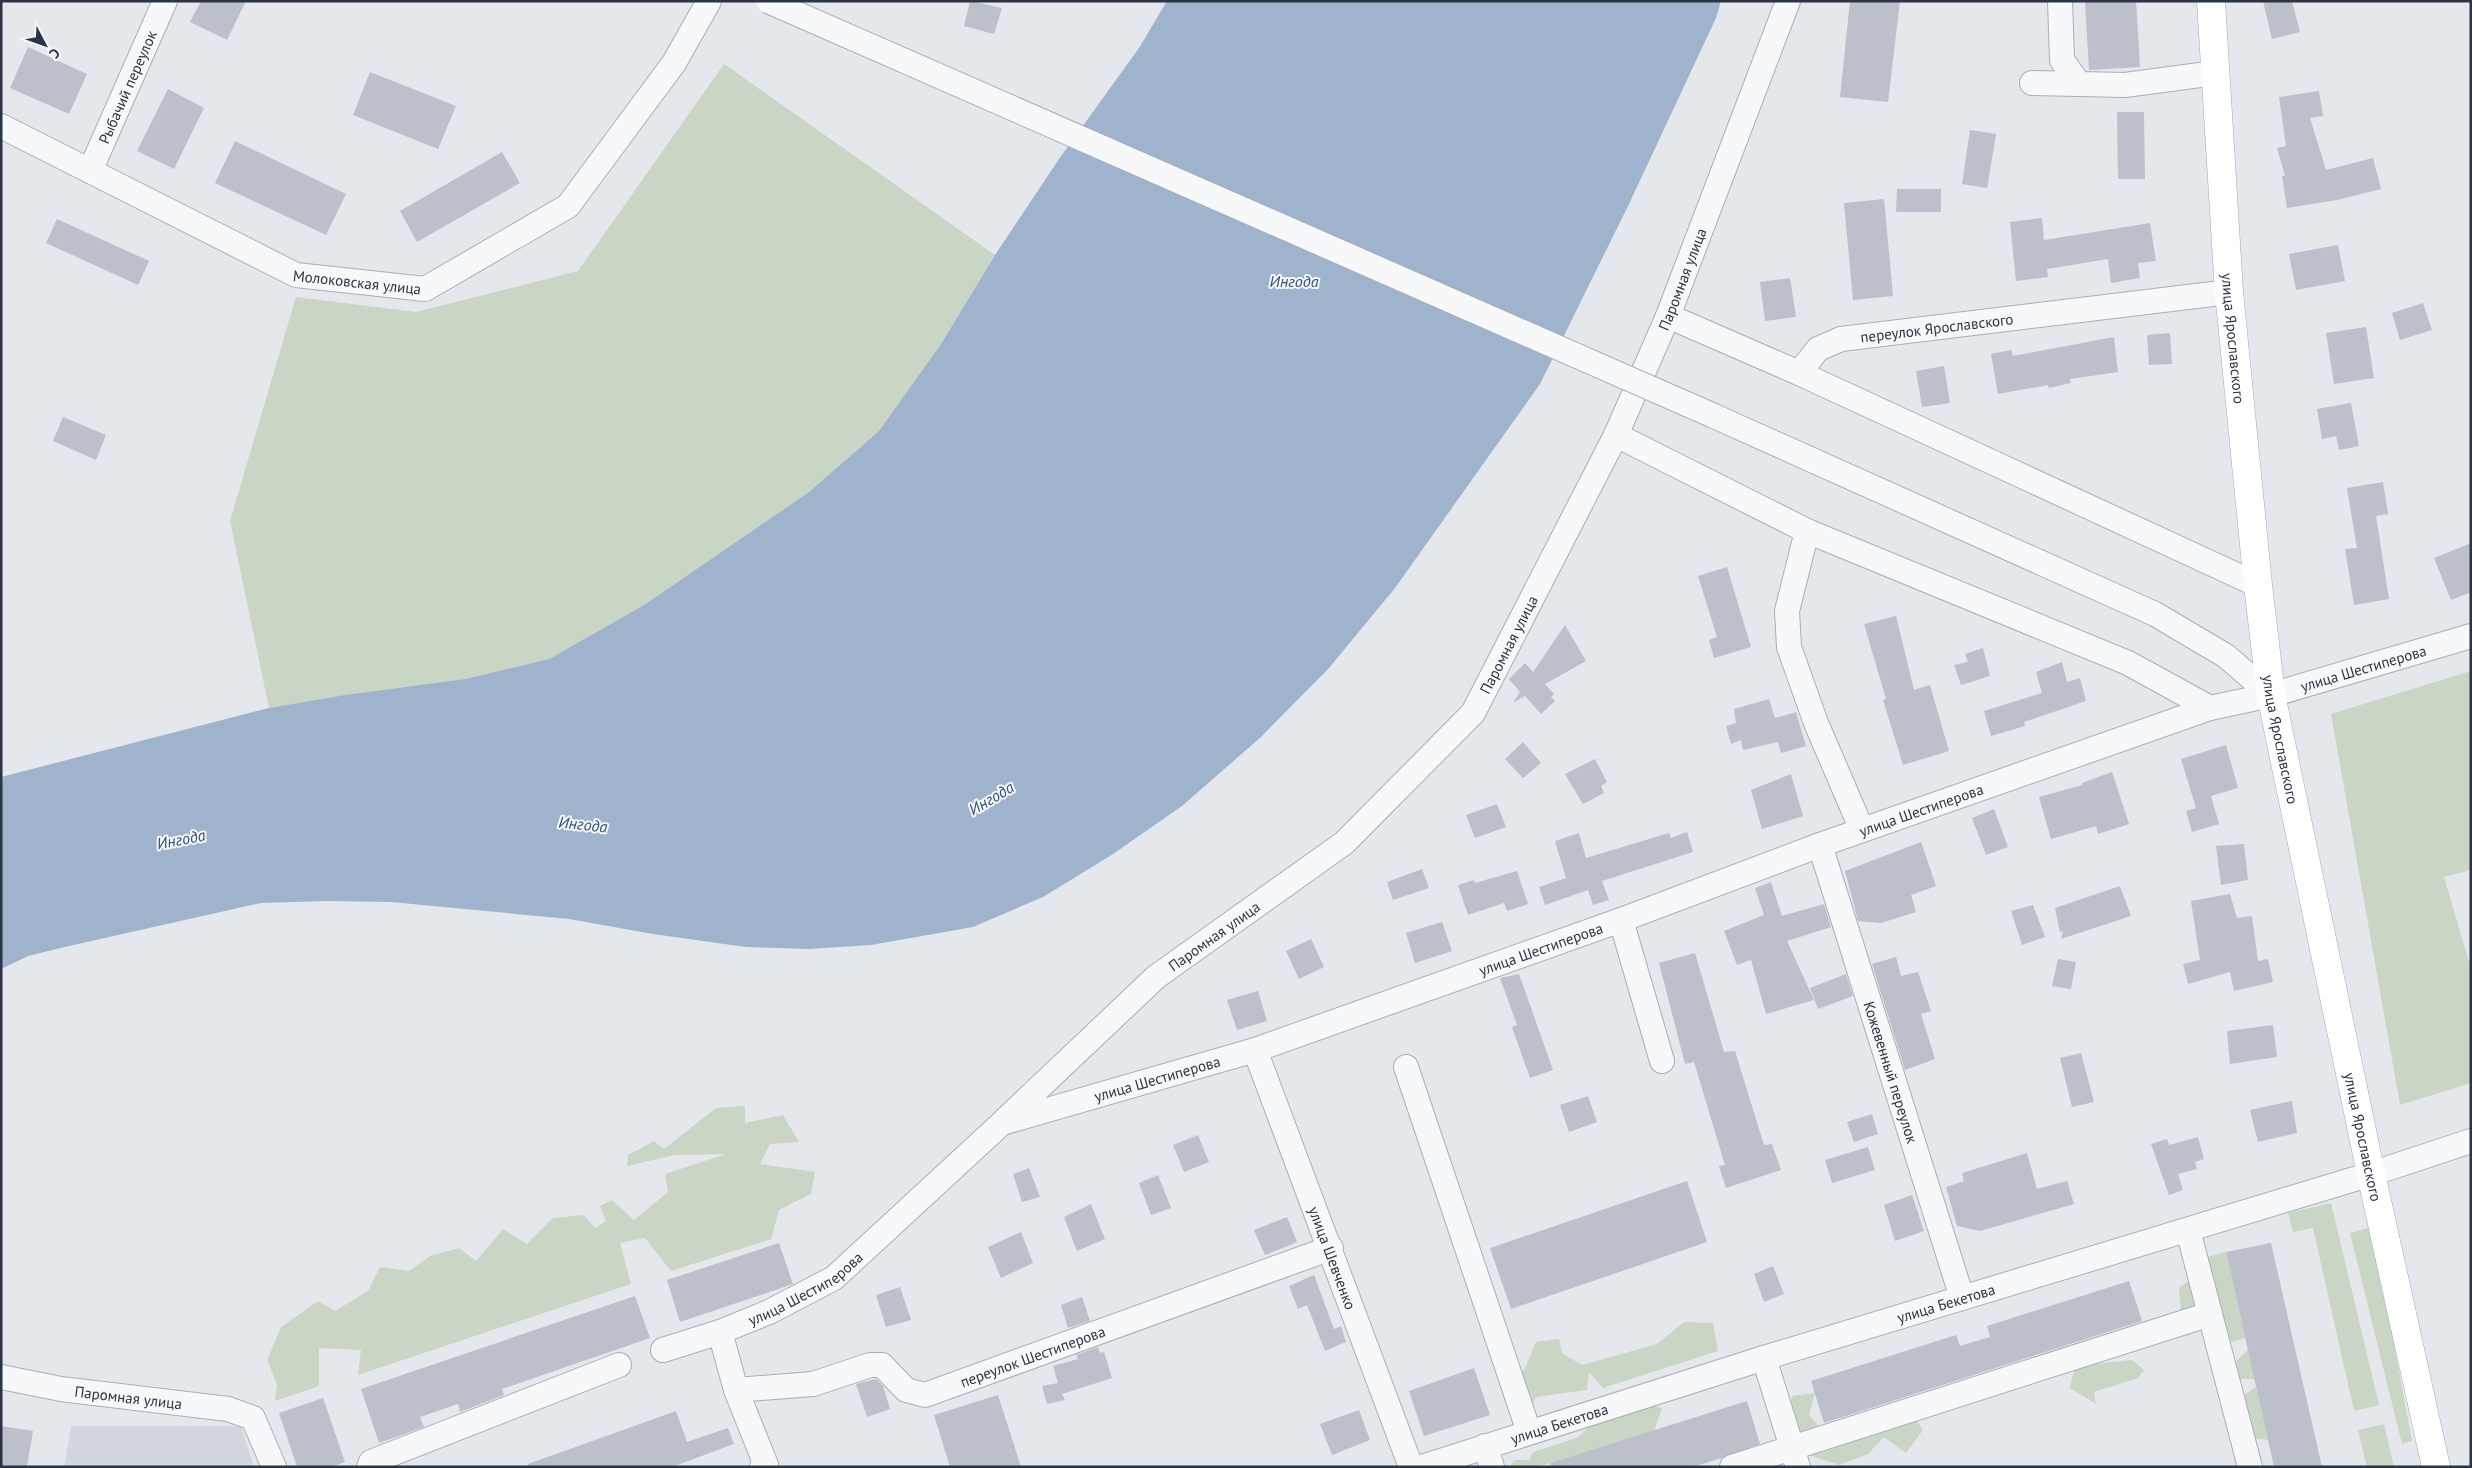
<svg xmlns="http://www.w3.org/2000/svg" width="2472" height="1468" font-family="'PT Sans',sans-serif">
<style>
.built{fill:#d2d6de}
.green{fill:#c9d6c5}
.water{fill:#9fb4cc}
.building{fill:#bbc0ca}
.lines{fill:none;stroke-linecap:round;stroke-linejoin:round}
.minor-casing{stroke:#a9aeb7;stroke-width:26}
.major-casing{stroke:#a3abb8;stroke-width:29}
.minor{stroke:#f7f8fa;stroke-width:24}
.major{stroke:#fff;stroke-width:28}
.minor-bridge-casing{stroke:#a9aeb7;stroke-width:26;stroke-linecap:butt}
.minor-bridge{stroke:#f7f8fa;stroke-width:24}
.labels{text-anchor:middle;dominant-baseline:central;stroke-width:4;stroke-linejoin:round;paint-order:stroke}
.street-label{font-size:15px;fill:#2b3445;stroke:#f4f6f9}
.water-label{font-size:16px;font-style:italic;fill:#34527a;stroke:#f4f6f9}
</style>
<rect width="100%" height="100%" fill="#e4e7ec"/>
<!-- built -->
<polygon class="built" points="71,1426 241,1426 254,1467 64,1467"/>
<!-- green -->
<g class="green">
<polygon points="724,64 995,255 941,344 879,431 809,492 644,605 549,659 465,679 346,695 269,708 230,521 296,297 416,312 578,271"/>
<polygon points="2471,671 2471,870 2444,877 2471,969 2471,1083 2400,1105 2331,714"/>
<polygon points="745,1106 745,1123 783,1115 799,1142 770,1144 760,1164 815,1172 811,1194 779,1210 771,1239 671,1271 645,1238 620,1243 631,1284 358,1375 361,1350 319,1348 319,1386 275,1401 277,1384 267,1360 281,1327 318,1301 335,1311 368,1291 380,1267 409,1271 430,1256 459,1248 476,1261 503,1229 527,1244 553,1218 584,1215 595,1228 606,1221 600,1206 612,1200 634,1220 668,1192 665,1174 726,1154 675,1155 627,1166 628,1155 654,1141 664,1149 716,1108"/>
<polygon points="2331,1203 2379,1405 2354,1411 2313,1228 2293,1232 2288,1213"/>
<polygon points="2372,1227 2412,1441 2402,1444 2350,1233"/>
<polygon points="2226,1252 2245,1338 2232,1342 2224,1331 2201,1327 2188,1336 2182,1322 2179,1288 2194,1277 2208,1257"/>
<polygon points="1684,1322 1713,1323 1718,1351 1603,1388 1589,1372 1587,1390 1536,1397 1531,1409 1504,1382 1525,1369 1536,1342 1559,1339 1562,1353 1582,1365 1657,1344"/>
<polygon points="2248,1350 2255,1379 2240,1379 2233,1364"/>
<polygon points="2132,1360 2144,1370 2138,1378 2094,1392 2096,1404 2070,1388 2075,1366"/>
<polygon points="2256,1387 2268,1440 2242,1436 2233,1402"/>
<polygon points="1815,1393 1809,1415 1822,1430 1899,1413 1917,1421 1923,1430 1906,1453 1884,1437 1868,1454 1839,1465 1800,1452 1785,1426 1792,1396"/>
<polygon points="1654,1406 1662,1408 1654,1431 1537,1467 1510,1467 1514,1460 1529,1460 1533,1452 1577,1438 1598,1419"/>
<polygon points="2384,1424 2394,1467 2367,1467 2358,1430"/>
</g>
<!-- water -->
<polygon class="water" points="1167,1 1721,1 1716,18 1629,204 1540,384 1395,588 1329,668 1261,737 1182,806 1113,854 1043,897 973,927 871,945 809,949 746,947 653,934 569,919 391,902 327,901 261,903 69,946 28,956 1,969 1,777 269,708 345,695 465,679 549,659 644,605 809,492 879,431 941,344 995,255 1059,159 1139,48"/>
<!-- building -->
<g class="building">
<polygon points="201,1 246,1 227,40 190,22"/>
<polygon points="970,1 1002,8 994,34 964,26"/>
<polygon points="1850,1 1900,1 1888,102 1840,97"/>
<polygon points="2085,1 2136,1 2140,67 2089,70"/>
<polygon points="2263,1 2292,1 2300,32 2272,39"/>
<polygon points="28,47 87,74 69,114 10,88"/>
<polygon points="370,72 456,106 438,149 353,115"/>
<polygon points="168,89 204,108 174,169 137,151"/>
<polygon points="2319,91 2323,116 2310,118 2326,170 2373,158 2381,189 2337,200 2287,208 2282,176 2285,176 2277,148 2286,146 2279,97"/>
<polygon points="2117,112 2144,112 2145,179 2118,179"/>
<polygon points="1970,130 1996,134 1987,188 1962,184"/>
<polygon points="235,141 346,194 326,235 215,183"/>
<polygon points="502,152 520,183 417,242 400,211"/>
<polygon points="1897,189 1941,189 1941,212 1896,212"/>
<polygon points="1884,199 1893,296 1853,300 1844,203"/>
<polygon points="2042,218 2044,240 2150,223 2156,261 2138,263 2140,278 2111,283 2108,259 2047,269 2048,277 2016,281 2010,222"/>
<polygon points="57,219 149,261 138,285 46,243"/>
<polygon points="2338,245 2345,281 2296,290 2289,254"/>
<polygon points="1790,278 1796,317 1765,321 1760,282"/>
<polygon points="2423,303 2432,330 2400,340 2392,313"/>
<polygon points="2366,327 2374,378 2334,384 2326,333"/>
<polygon points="2170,333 2172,364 2149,365 2147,335"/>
<polygon points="2114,337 2118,372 2070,379 2071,383 2049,388 2048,385 1998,394 1991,354 2011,350 2013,356"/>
<polygon points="1944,366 1950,403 1922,407 1916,371"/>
<polygon points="2351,403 2359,446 2339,450 2336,436 2322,439 2317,409"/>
<polygon points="63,417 106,435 96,460 53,441"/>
<polygon points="2383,482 2388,514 2376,516 2389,599 2354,605 2345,549 2357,548 2347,488"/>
<polygon points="2471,543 2471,592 2451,600 2434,558"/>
<polygon points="1727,567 1751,647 1714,658 1709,640 1717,637 1698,576"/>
<polygon points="1896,616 1914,690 1930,685 1949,751 1903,765 1883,700 1886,699 1864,624"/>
<polygon points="1565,625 1586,661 1545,684 1554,694 1551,697 1555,701 1541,714 1525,696 1513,703 1520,692 1509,679 1525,663 1533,672"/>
<polygon points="1983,648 1990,676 1961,685 1954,665 1968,662 1965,654"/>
<polygon points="2062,662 2067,682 2080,678 2086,701 2024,722 2025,726 1991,736 1984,711 2042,693 2036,672"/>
<polygon points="1769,699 1775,718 1796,712 1806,746 1781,753 1778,742 1743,750 1741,740 1731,744 1726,726 1736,723 1734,709"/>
<polygon points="1523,742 1541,763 1523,778 1505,759"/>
<polygon points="2226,745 2238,788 2211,796 2219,824 2192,832 2186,811 2196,808 2181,759"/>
<polygon points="1595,759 1607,782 1601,786 1604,793 1583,804 1565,774"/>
<polygon points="2112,772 2129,824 2098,834 2096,826 2051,839 2039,797 2082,785 2082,783"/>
<polygon points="1791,774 1803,816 1762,829 1751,790"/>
<polygon points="1497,804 1506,827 1475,838 1466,815"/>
<polygon points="1994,809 2008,847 1986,855 1972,818"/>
<polygon points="1687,832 1693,852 1602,881 1609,900 1593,905 1588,890 1545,905 1539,887 1566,878 1555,841 1579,833 1586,858 1669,833 1671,838"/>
<polygon points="1921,842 1936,886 1911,895 1916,912 1881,923 1858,921 1845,871"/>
<polygon points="2244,844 2248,880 2221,885 2216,846"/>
<polygon points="1422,869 1429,888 1393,900 1387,882"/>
<polygon points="1517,871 1528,904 1507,911 1504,903 1468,915 1458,885 1474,880 1475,883"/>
<polygon points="1771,882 1782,916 1824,904 1831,927 1787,941 1814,1000 1766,1014 1751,960 1737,965 1724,931 1764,915 1755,888"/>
<polygon points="2120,886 2131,916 2061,939 2063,931 2060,932 2055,908"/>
<polygon points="2230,894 2237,918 2252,916 2258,961 2268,959 2273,982 2234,991 2230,972 2188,984 2183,964 2200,960 2191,901"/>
<polygon points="2033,905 2045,937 2022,945 2011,911"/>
<polygon points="1442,922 1452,951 1415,963 1406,933"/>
<polygon points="1311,939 1324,967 1299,979 1286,951"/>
<polygon points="1695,953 1724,1052 1735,1051 1764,1145 1772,1144 1781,1170 1726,1188 1719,1166 1725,1165 1694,1062 1685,1064 1659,963"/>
<polygon points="1896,957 1901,976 1918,972 1931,1011 1921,1014 1935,1059 1905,1070 1872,964"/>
<polygon points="2058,959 2076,962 2071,989 2052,986"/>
<polygon points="1519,974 1553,1070 1530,1078 1512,1027 1517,1025 1500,978"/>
<polygon points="1846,974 1853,996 1818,1009 1810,988"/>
<polygon points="1258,991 1267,1021 1237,1030 1227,1000"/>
<polygon points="2273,1025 2277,1057 2230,1064 2227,1031"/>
<polygon points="2081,1053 2094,1102 2072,1107 2060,1058"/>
<polygon points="1588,1096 1597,1122 1569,1132 1560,1105"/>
<polygon points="2292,1101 2297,1133 2258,1142 2250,1110"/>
<polygon points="1872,1114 1878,1134 1854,1142 1847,1122"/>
<polygon points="1198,1135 1209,1162 1184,1172 1173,1145"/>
<polygon points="2198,1137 2204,1159 2195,1162 2197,1169 2178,1174 2183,1190 2169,1195 2151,1144 2167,1139 2169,1145"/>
<polygon points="1868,1147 1875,1170 1832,1183 1825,1160"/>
<polygon points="2027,1153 2037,1189 2067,1181 2074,1204 1980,1231 1957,1226 1946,1187 1964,1181 1962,1173"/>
<polygon points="1029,1168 1040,1197 1022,1202 1013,1174"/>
<polygon points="1158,1175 1171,1208 1151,1215 1139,1183"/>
<polygon points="1687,1181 1707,1242 1511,1309 1490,1248"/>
<polygon points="1912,1195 1924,1231 1895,1241 1884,1205"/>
<polygon points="1091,1204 1105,1239 1077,1251 1064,1217"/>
<polygon points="1287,1217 1297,1242 1265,1255 1254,1230"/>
<polygon points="1021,1232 1033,1263 1001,1278 988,1247"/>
<polygon points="779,1243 793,1284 680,1322 667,1280"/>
<polygon points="2271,1243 2322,1467 2274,1467 2226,1252"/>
<polygon points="1773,1266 1784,1294 1764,1302 1754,1274"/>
<polygon points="1314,1275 1334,1329 1341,1326 1346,1342 1325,1351 1307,1305 1298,1309 1289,1286"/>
<polygon points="2129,1281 2142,1321 1824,1423 1811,1381 1956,1335 1960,1346 1990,1337 1987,1326"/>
<polygon points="900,1287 911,1320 886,1327 876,1295"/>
<polygon points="635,1296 650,1338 502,1389 504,1395 460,1412 458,1404 420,1417 424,1427 379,1443 361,1389"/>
<polygon points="1082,1297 1090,1321 1068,1328 1061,1305"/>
<polygon points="1098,1347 1100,1353 1104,1352 1112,1378 1062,1394 1065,1400 1047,1404 1042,1386 1058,1383 1053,1366 1078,1359 1076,1355"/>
<polygon points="1474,1368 1490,1415 1424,1436 1409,1391"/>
<polygon points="876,1379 883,1386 890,1409 867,1417 856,1384"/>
<polygon points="998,1395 1021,1467 950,1467 934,1415"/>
<polygon points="323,1398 345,1462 331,1467 297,1467 279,1413"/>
<polygon points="1747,1401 1760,1444 1722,1458 1692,1467 1551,1467 1550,1463"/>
<polygon points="1359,1410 1370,1440 1332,1455 1320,1424"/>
<polygon points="676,1411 687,1442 728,1428 734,1444 672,1467 528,1467 528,1464"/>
<polygon points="1,1426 33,1431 27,1467 1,1467"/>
</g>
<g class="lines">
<!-- minor casing -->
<g class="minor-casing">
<g id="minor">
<polyline points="2060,1 2062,60 2079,84 2125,85 2215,73"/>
<polyline points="2032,83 2079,84"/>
<path id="s1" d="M1,126L296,275L425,289L568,206L674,63L709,1"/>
<path id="s2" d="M90,171L165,1"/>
<path id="s3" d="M1668,316L1799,373L1818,349L1841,339L2229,292"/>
<polyline points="1799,373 2258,585"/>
<polyline points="1714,416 2155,614 2226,656 2271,695"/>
<polyline points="1616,435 1807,531 2128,663 2210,708"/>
<polyline points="1807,531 1787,611 1789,647 1816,723 1862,830"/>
<path id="s4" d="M1820,845L1962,1298"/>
<polyline points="1621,920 1662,1061"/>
<path id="s5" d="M1255,1050L1411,1467"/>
<polyline points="1406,1067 1529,1432"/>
<path id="s6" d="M1005,1120L1156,977L1344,843L1473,713L1616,435L1668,316L1788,1"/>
<polyline points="2188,1230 2250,1467"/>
<polyline points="720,1332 736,1390 766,1465 762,1467"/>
<path id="s7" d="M663,1350L720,1332L769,1312L834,1278L1002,1123L1255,1050L1621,920L1820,845L2210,708L2271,695L2471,636"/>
<polyline points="1764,1358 1798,1467"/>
<path id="s8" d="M1,1377L61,1389L228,1409L253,1418L274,1467"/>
<path id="s9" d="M736,1390L813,1384L870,1365H882L906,1390L925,1395L1331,1248"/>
<polyline points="1485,1446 1492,1467"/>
<polyline points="369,1467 371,1462 619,1365"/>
<path id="s10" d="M1422,1467L1764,1358L2371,1174L2471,1141"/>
<polyline points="1732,1467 2210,1314"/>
</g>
</g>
<!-- major casing -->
<g class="major-casing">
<g id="major">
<path id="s11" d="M2211,1L2229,292L2258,585L2271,695L2371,1174L2436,1467"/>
</g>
</g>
<!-- minor -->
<use href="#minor" class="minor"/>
<!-- major -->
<use href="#major" class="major"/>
<!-- minor-bridge casing -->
<g class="minor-bridge-casing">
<polyline id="minor-bridge" points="768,1 1714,416"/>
</g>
<!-- minor-bridge -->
<use href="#minor-bridge" class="minor-bridge"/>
</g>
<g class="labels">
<!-- street labels -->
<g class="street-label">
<text stroke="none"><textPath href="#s2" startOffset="92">Рыбачий переулок</textPath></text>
<text stroke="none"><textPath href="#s1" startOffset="392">Молоковская улица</textPath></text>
<text stroke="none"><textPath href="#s6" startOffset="1104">Паромная улица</textPath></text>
<text stroke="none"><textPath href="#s3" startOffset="295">переулок Ярославского</textPath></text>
<text stroke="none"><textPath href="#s11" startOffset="338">улица Ярославского</textPath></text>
<text stroke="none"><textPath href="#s6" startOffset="699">Паромная улица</textPath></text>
<text stroke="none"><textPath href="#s7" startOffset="1851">улица Шестиперова</textPath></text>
<text stroke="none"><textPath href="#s11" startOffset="742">улица Ярославского</textPath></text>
<text stroke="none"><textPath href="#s7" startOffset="1386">улица Шестиперова</textPath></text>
<text stroke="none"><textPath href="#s6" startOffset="279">Паромная улица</textPath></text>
<text stroke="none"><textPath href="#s7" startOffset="981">улица Шестиперова</textPath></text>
<text stroke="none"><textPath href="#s4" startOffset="238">Кожевенный переулок</textPath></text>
<text stroke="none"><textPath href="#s7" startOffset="576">улица Шестиперова</textPath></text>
<text stroke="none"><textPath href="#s11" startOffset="1148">улица Ярославского</textPath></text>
<text stroke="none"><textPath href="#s5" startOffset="222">улица Шевченко</textPath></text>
<text stroke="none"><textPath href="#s7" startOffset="156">улица Шестиперова</textPath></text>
<text stroke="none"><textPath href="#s10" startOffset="549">улица Бекетова</textPath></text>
<text stroke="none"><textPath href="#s9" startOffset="318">переулок Шестиперова</textPath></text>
<text stroke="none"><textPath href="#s8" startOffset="129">Паромная улица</textPath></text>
<text stroke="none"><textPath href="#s10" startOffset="144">улица Бекетова</textPath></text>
</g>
<!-- water labels -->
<g class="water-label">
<text x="1294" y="281">Ингода</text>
<text transform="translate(991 798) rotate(-31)">Ингода</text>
<text transform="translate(583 824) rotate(6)">Ингода</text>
<text transform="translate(181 839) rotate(-11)">Ингода</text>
</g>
</g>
<!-- border -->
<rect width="2472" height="1468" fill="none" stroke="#2b3445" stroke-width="5"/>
<!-- north arrow -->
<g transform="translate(45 45) rotate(131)" stroke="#f4f6f9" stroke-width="4" paint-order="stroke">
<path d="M0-4L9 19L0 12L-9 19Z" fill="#2b3445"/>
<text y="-8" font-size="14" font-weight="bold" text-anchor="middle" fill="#2b3445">С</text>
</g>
</svg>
